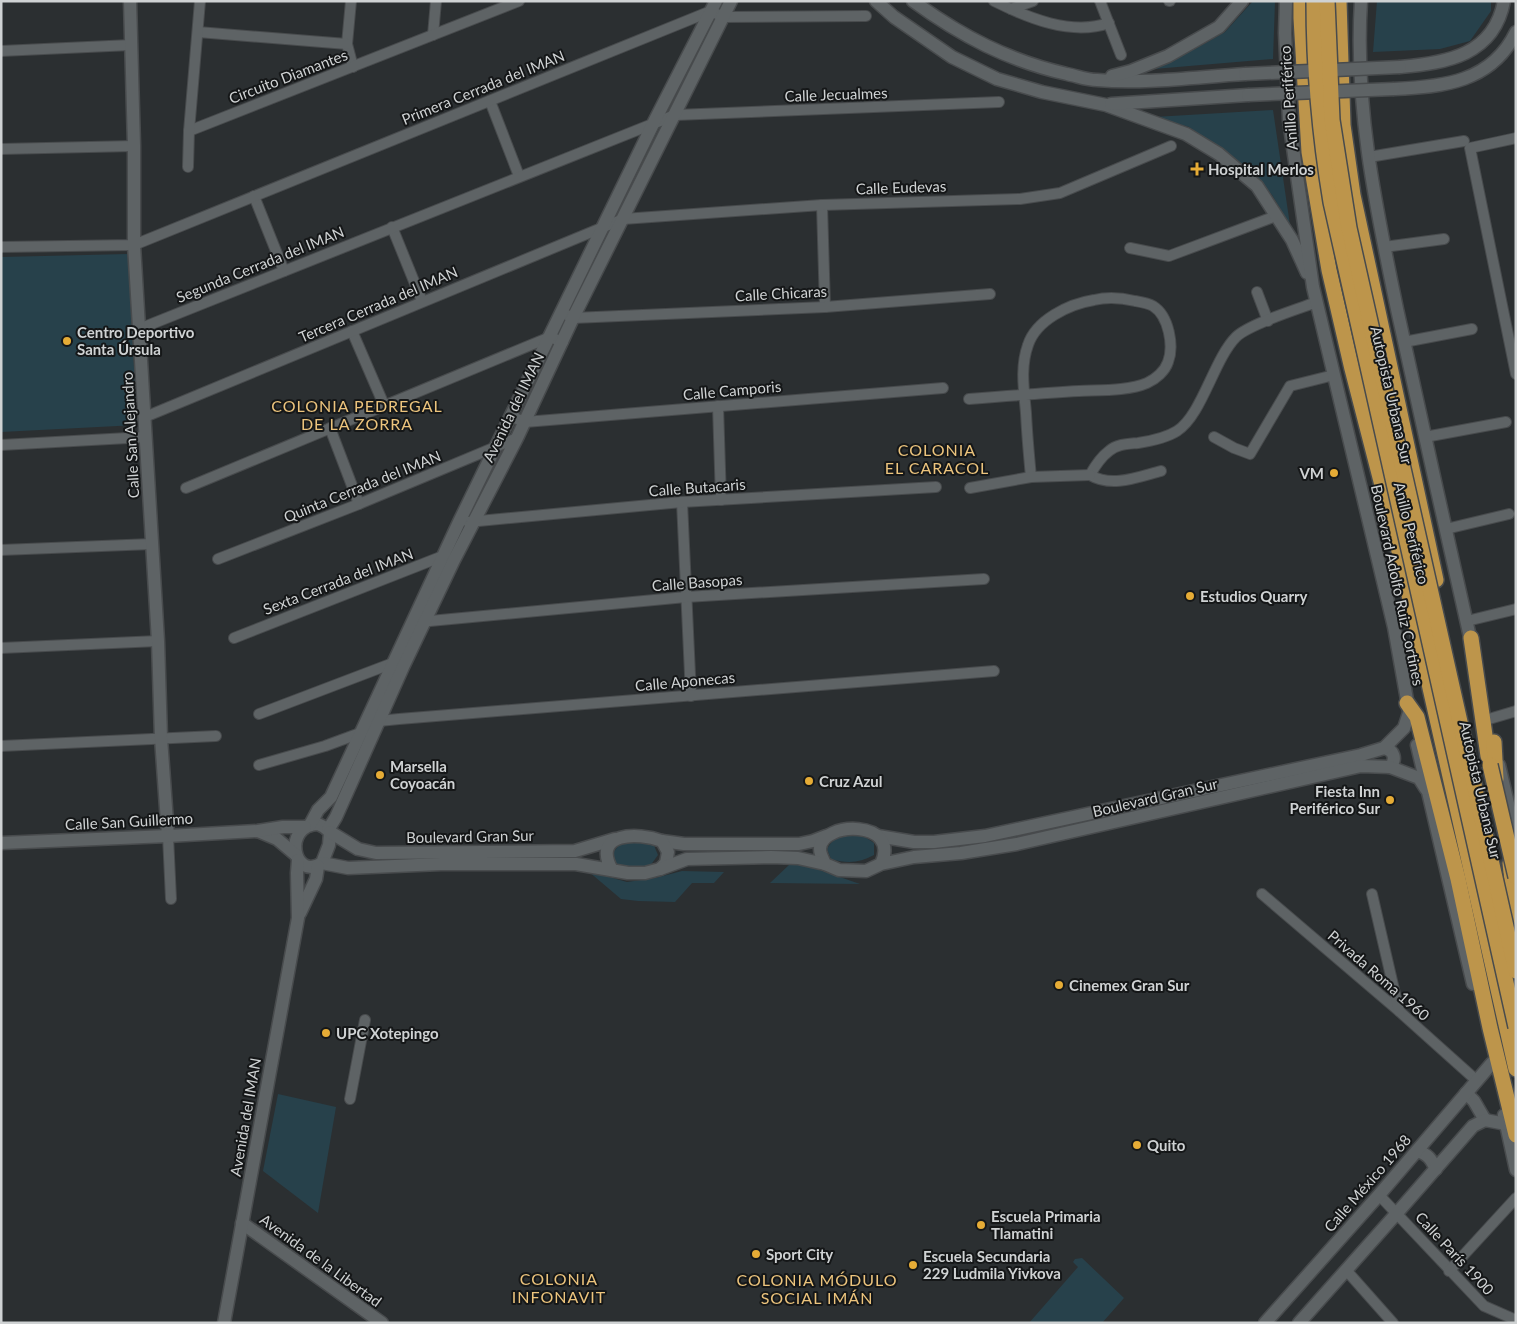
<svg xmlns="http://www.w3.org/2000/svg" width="1517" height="1324" font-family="Lato,sans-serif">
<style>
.green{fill:#27414b}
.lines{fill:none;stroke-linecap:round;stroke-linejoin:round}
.street-casing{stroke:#484b4d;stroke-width:12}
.secondary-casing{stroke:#484b4d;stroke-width:15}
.highway-casing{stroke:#484b4d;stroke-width:18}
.street{stroke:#5e6365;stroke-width:10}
.secondary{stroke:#5e6365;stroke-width:12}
.highway{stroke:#bd954b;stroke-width:15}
.secondary-bridge-casing{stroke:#484b4d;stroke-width:15;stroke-linecap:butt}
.highway-bridge-casing{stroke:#484b4d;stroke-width:18;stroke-linecap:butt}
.secondary-bridge{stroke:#5e6365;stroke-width:12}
.highway-bridge{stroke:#bd954b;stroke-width:15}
.poi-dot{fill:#e6ac36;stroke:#151718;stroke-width:2}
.labels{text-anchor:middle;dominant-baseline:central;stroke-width:4;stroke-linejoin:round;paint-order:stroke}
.street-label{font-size:15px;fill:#cfd2d3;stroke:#151718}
.poi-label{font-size:15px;font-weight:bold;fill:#cfd2d3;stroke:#151718;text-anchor:start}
.neighbourhood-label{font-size:16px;letter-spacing:1px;fill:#ecc47d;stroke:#151718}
</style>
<rect width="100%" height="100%" fill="#2b2f31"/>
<!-- green -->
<g class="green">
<polygon points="1253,1 1275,1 1273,59 1142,70 1195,49 1225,32"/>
<polygon points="1377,1 1491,1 1491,11 1470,41 1440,49 1373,52"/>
<polygon points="1273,110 1290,225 1272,195 1252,172 1189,127 1154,117"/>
<polygon points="128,254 137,425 1,432 1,257"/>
<path d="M862,835L874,843V855C860,863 847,864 831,859L827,849C835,834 846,836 862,835Z"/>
<polygon points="634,842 653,843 658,855 650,866 633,868 616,865 612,854 619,845"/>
<polygon points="802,864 860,884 770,883 789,865"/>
<polygon points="588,871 627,882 655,878 682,871 724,872 714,883 692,883 675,902 638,901 621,899"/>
<polygon points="278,1094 336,1107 318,1213 263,1171"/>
<polygon points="1082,1258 1124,1298 1102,1323 1029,1323 1078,1267 1073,1262 1075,1259"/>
</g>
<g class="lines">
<!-- street casing -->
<g class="street-casing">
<g id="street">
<polyline points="351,1 347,44 353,67"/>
<path d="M994,1C1028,18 1071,36 1109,23"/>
<polyline points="1100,1 1121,55"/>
<polyline points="1169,1 1170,1"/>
<polyline points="1011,9 1033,1"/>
<polyline points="198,32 347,44"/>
<polyline points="433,35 436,1"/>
<polyline points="1,51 131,45"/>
<polyline points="490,101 519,176"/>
<polyline points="189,131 519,1"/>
<polyline points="1516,138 1470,148 1516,374"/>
<polyline points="1,149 134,146"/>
<polyline points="1369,157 1464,141"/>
<polyline points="188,167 189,131 200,1"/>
<polyline points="254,196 284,271"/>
<polyline points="822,205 825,307"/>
<polyline points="392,227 422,301"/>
<polyline points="1,247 134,245 711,11 723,17 866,16"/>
<polyline points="1384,247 1444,239"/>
<polyline points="1130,248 1169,256 1276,216"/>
<polyline points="1257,292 1268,321"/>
<polyline points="567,315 573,318 825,307 990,294"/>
<polyline points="139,329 675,115 999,102"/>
<polyline points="352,331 384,405"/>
<polyline points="1404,342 1472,329"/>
<path d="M969,399C1006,396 1043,393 1079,391C1099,390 1129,391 1147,383C1156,379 1165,371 1168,362C1174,346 1169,316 1153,306C1148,303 1141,302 1135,301C1122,298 1107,297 1094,300C1069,304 1036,320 1028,345C1020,367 1024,390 1026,413C1027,434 1029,456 1031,477"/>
<polyline points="718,406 721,500"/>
<polyline points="145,417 623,219 822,205 1020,199 1060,193 1171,146"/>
<polyline points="512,417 525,422 943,388"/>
<polyline points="330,428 359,504"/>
<polyline points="1214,437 1234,448 1250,454 1290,386 1334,375"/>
<polyline points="1425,437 1506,422"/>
<polyline points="1,445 146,437"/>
<path d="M1090,475C1095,466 1101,457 1109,451C1117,444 1127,444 1138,443C1151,441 1166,438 1177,431C1202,415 1214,359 1236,337C1249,324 1298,309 1317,302"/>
<path d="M1090,475C1112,488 1138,477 1161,471"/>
<polyline points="186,488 550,337 563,342"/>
<polyline points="970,488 1031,477 1090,475"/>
<polyline points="682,502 691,696"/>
<polyline points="468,522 682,502 936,487"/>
<polyline points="1446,529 1509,514"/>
<polyline points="1,550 152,544"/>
<polyline points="218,559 359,504 517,438"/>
<polyline points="1467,621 1516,609"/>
<polyline points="419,622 686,597 984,579"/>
<polyline points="234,638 443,556 446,557"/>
<polyline points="1,648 158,641"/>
<polyline points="259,714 393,663 397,665"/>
<polyline points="1489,719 1516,711"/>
<polyline points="375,724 379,721 399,719 994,671"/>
<polyline points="1,746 216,736"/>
<polyline points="259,765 325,746 363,732"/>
<polyline points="168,836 171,899"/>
<polyline points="1262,894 1399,1011 1476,1080"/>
<polyline points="1372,894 1399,1011"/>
<polyline points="350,1099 365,1020"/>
<polyline points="1379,1195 1484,1306 1516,1320"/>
<polyline points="1346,1270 1393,1323"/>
<polyline points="1449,1271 1516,1198"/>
</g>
</g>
<!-- secondary casing -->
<g class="secondary-casing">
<g id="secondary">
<polyline points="130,1 134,146 134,245 158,641 161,738 168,836"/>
<polyline points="876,1 894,17 952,57 997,79 1042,92 1106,105 1186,134 1219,154 1257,186 1292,240 1307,273"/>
<path d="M913,1C961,36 1009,61 1067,74C1077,76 1087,80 1097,80C1146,84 1196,77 1245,74"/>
<polyline points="1286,1 1285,33 1289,120 1313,287 1394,627 1409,711"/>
<path d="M1361,1C1354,105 1376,208 1397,309C1421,421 1447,534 1472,646"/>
<path d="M1400,67C1447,63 1494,55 1504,1"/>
<polyline points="1112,76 1131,71 1168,56 1219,27 1242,1"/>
<path d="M1394,89C1443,87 1492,82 1516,32"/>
<polyline points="1111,104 1248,95"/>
<polyline points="1417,745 1473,984"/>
<path d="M1384,748C1394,750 1397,759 1390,767"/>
<polyline points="1499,765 1516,838"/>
<path d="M318,824L324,827L330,832L329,845L322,863C293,882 282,825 318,824Z"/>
<polyline points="310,825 318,810 331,797 459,522 654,122 716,1"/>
<polyline points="328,830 336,817 403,667 454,560 517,438 573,318 731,1"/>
<polyline points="258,831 277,839 296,855"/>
<polyline points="330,832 358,849 376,853 575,851 615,839"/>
<polyline points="878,836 914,842 934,842 985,836 1361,755 1384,748 1404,728 1409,713"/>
<polyline points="662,841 684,844 799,844 813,841 826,836"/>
<polyline points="1,843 168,836 258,831 283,827 305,827"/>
<path d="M322,863L348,868L441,864H576L628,873H645L660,869L666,863L668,852L662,841C638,832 591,832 612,870"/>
<path d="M881,864C902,819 820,821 820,849C820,854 823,859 825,864L839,870L866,871L881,864L914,857L961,853L1017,844L1361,766L1390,767L1419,778L1426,789"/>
<polyline points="660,869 687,859 771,857 798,858 825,864"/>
<polyline points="300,913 316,879 318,866"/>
<polyline points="1466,1093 1474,1101 1485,1120"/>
<polyline points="1504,1115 1516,1170"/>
<path d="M1417,1151C1428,1154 1431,1159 1436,1169"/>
<polyline points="242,1223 382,1323"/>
<polyline points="224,1323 298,918 297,873 298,860"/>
<polyline points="1265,1323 1379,1195 1492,1063"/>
<polyline points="1299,1323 1397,1213 1473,1126 1485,1120 1506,1124"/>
</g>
</g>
<!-- highway casing -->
<g class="highway-casing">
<g id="highway">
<polyline points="1301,1 1301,18 1309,152 1329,270 1352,369 1400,555 1516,1069"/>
<polyline points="1339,1 1343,125 1353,195 1436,580"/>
<polyline points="1471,638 1488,756"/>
<polyline points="1407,703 1417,717 1458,879 1490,1028 1516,1135"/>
<polyline points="1494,742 1496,779"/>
<polyline points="1510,863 1516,921"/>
</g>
</g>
<!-- street -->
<use href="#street" class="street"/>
<!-- secondary -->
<use href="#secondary" class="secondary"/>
<!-- highway -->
<use href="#highway" class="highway"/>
<!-- secondary-bridge casing -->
<g class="secondary-bridge-casing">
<g id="secondary-bridge">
<polyline points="1245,74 1400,67"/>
<polyline points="1248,95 1394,89"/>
</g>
</g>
<!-- highway-bridge casing -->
<g class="highway-bridge-casing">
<g id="highway-bridge">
<path d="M1314,1C1314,69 1320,136 1331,202L1516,1027"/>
<polyline points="1327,1 1332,120 1349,228 1516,971"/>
<polyline points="1490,765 1516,877"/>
</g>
</g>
<!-- secondary-bridge -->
<use href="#secondary-bridge" class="secondary-bridge"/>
<!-- highway-bridge -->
<use href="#highway-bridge" class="highway-bridge"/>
</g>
<!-- markers -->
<g class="poi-dot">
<path d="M1194.5 161.5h5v5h5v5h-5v5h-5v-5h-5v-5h5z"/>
<circle cx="67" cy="341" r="5"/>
<circle cx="1334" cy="473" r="5"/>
<circle cx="1190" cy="596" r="5"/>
<circle cx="380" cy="775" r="5"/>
<circle cx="809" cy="781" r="5"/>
<circle cx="1390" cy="800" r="5"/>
<circle cx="1059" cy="985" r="5"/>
<circle cx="326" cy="1033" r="5"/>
<circle cx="1137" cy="1145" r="5"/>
<circle cx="981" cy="1225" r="5"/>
<circle cx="756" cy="1254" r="5"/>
<circle cx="913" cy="1265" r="5"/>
</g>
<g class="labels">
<!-- street labels -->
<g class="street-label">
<text transform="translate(288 76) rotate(-21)">Circuito Diamantes</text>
<text transform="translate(483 87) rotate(-22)">Primera Cerrada del IMAN</text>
<text transform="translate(836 94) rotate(-2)">Calle Jecualmes</text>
<text transform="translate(1288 98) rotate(-94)">Anillo Periférico</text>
<text transform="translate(901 187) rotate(-2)">Calle Eudevas</text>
<text transform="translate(260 264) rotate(-22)">Segunda Cerrada del IMAN</text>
<text transform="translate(781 293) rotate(-3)">Calle Chicaras</text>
<text transform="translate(378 304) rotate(-23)">Tercera Cerrada del IMAN</text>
<text transform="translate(732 390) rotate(-5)">Calle Camporis</text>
<text transform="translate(1392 395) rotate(77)">Autopista Urbana Sur</text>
<text transform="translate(513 407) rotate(-64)">Avenida del IMAN</text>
<text transform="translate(130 435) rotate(-93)">Calle San Alejandro</text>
<text transform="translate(362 486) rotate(-22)">Quinta Cerrada del IMAN</text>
<text transform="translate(697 487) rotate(-4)">Calle Butacaris</text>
<text transform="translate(1412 533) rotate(76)">Anillo Periférico</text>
<text transform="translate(338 581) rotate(-21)">Sexta Cerrada del IMAN</text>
<text transform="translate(697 582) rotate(-4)">Calle Basopas</text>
<text transform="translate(1398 585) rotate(78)">Boulevard Adolfo Ruiz Cortines</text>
<text transform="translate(685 681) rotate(-5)">Calle Aponecas</text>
<text transform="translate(1481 790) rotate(77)">Autopista Urbana Sur</text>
<text transform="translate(1155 797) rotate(-13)">Boulevard Gran Sur</text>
<text transform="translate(129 821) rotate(-3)">Calle San Guillermo</text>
<text transform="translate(470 836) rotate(-1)">Boulevard Gran Sur</text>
<text transform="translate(1379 975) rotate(41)">Privada Roma 1960</text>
<text transform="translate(245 1117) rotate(-80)">Avenida del IMAN</text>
<text transform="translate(1367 1183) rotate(-49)">Calle México 1968</text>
<text transform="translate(1455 1253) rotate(47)">Calle París 1900</text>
<text transform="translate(321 1260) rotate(36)">Avenida de la Libertad</text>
</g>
<!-- poi labels -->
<g class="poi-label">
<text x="1208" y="169">Hospital Merlos</text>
<text x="77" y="332">Centro Deportivo<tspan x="77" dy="17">Santa Úrsula</tspan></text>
<text x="1324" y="473" text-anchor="end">VM</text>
<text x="1200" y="596">Estudios Quarry</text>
<text x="390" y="766">Marsella<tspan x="390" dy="17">Coyoacán</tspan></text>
<text x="819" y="781">Cruz Azul</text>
<text x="1380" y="791" text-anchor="end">Fiesta Inn<tspan x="1380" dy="17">Periférico Sur</tspan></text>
<text x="1069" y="985">Cinemex Gran Sur</text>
<text x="336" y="1033">UPC Xotepingo</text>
<text x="1147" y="1145">Quito</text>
<text x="991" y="1216">Escuela Primaria<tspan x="991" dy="17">Tlamatini</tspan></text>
<text x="766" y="1254">Sport City</text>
<text x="923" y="1256">Escuela Secundaria<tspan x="923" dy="17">229 Ludmila Yivkova</tspan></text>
</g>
<!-- neighbourhood labels -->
<g class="neighbourhood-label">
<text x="357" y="405">COLONIA PEDREGAL<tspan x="357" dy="18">DE LA ZORRA</tspan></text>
<text x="937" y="449">COLONIA<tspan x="937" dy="18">EL CARACOL</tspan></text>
<text x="559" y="1278">COLONIA<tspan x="559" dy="18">INFONAVIT</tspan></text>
<text x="817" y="1279">COLONIA MÓDULO<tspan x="817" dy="18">SOCIAL IMÁN</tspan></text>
</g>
</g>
<!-- border -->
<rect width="1517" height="1324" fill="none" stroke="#cfd2d3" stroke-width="5"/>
</svg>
